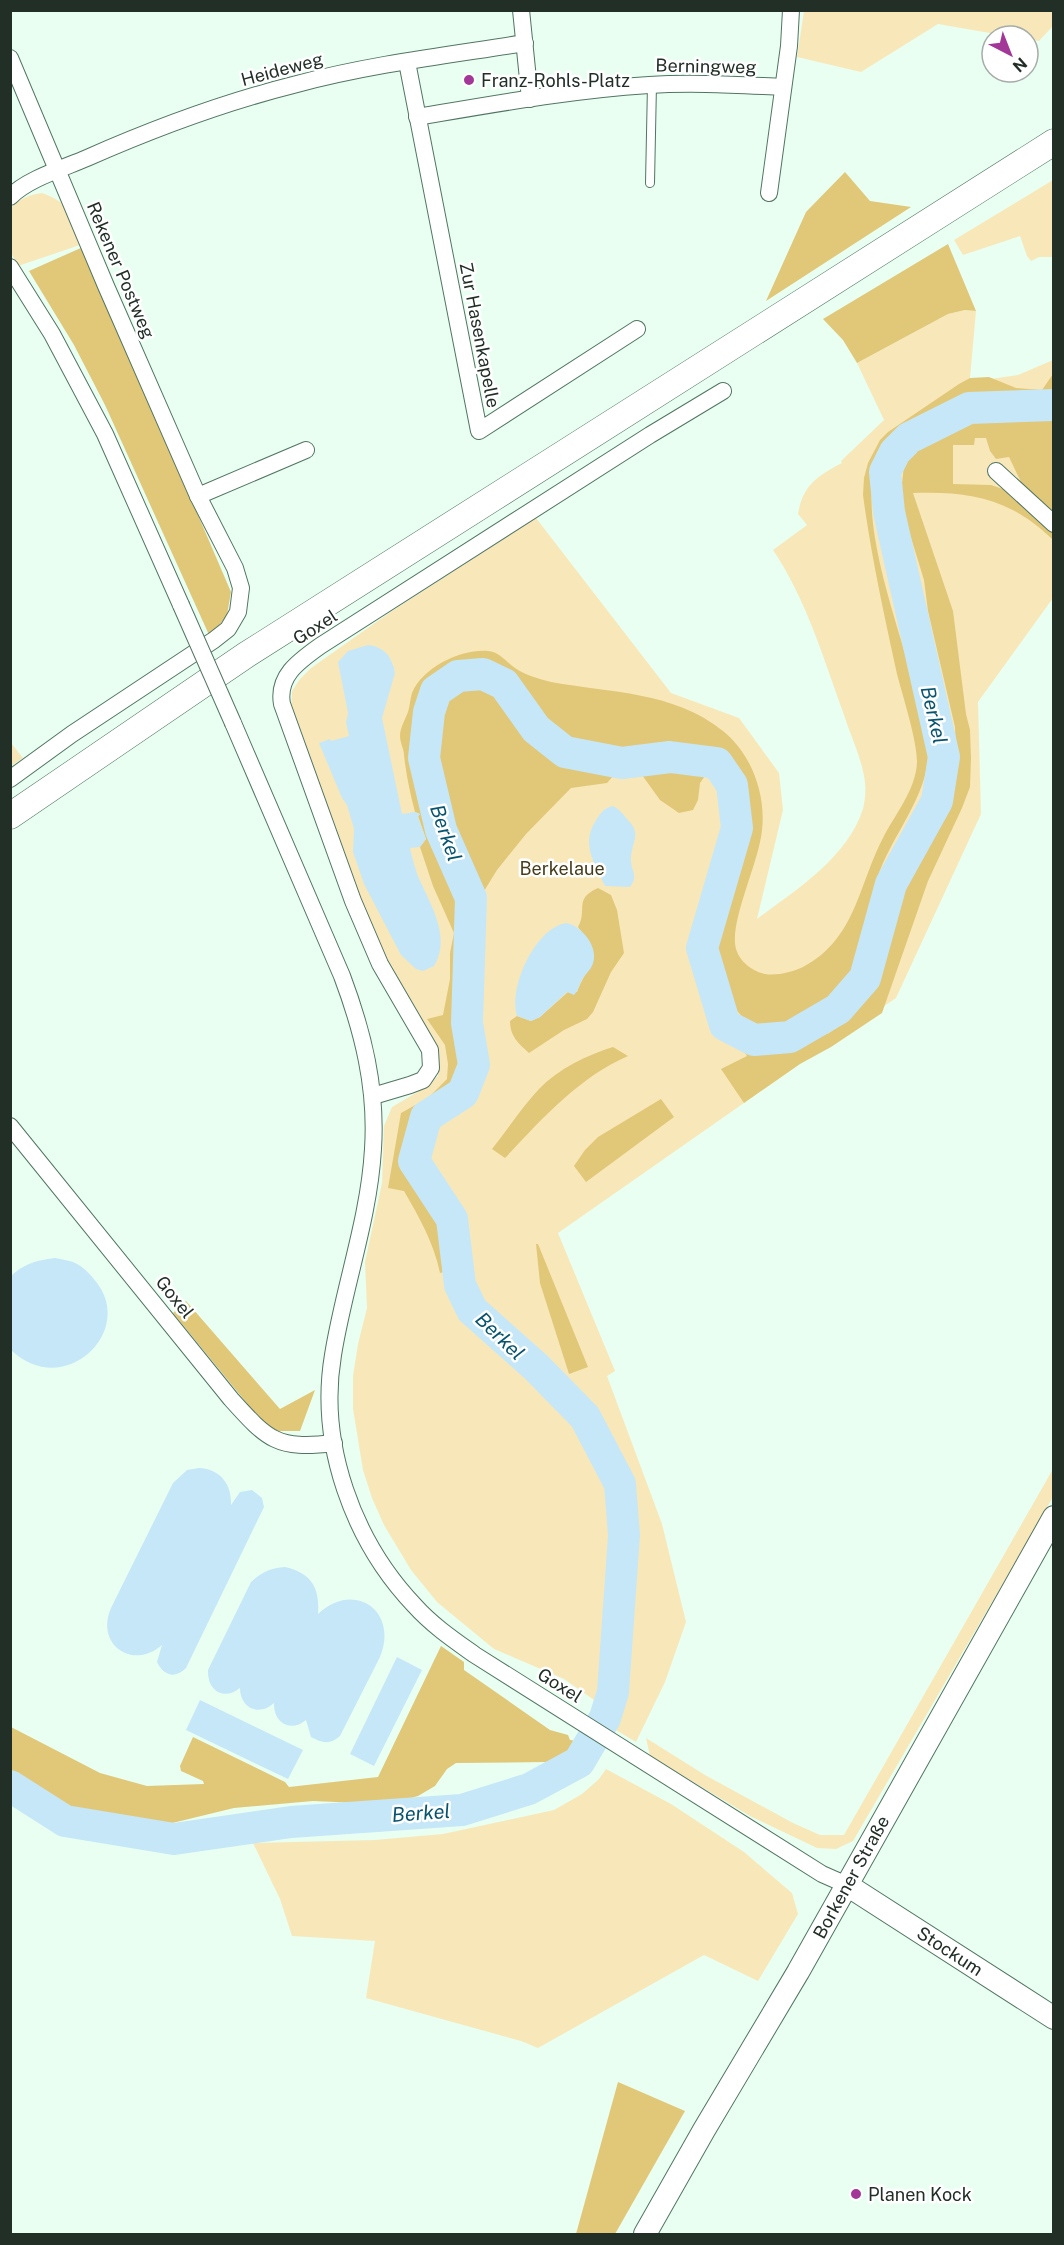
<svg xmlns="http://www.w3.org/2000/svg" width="1064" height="2245" font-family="'Public Sans',sans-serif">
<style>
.green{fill:#f8e8b9}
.forest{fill:#e1c778}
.water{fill:#c6e7f7}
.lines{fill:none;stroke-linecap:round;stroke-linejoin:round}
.river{stroke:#c6e7f7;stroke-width:32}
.lane-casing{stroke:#527562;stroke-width:10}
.street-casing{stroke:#527562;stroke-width:18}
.secondary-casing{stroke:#527562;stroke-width:24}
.primary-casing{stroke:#527562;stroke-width:27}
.lane{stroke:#fff;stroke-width:8}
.street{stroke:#fff;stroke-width:16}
.secondary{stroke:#fff;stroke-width:22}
.primary{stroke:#fff;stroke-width:26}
.street-bridge-casing{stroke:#527562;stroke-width:18;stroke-linecap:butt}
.street-bridge{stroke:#fff;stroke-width:16}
.poi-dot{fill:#a23797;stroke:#fff;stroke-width:2}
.labels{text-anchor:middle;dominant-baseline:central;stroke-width:5;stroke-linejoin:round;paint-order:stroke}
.street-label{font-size:18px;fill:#212f27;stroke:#fff}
.poi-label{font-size:18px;fill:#212f27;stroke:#fff;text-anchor:start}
.park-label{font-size:18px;fill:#473c1a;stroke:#fff}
.water-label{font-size:20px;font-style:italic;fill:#07546f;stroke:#fff}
</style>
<rect width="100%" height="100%" fill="#e8fff2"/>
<!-- green -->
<g class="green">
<polygon points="804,11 1053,11 1053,26 1039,41 1028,40 1028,36 1007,36 938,24 861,72 797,57"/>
<polygon points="1053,180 1053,257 1039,257 1031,261 1027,256 1020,236 963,255 954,240"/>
<path d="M42,193C72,203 72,218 83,244L18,266L11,253L10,209C20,198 29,195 42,193Z"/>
<path d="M965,310L976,311L970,378L963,383L1018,375L1053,360V598L978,702L981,814L896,998L743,1101L744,1103L558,1233L615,1371L607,1376L662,1524L686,1622L665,1682L636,1742L594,1717V1700L564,1679L494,1649L437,1602L411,1570L384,1525L372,1498L363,1470L353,1409V1376L358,1344L367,1308L365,1262L382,1183L384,1126L392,1107L421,1090L438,1076L437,1054L381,952L291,714L292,691L300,679L311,668L392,611L536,518L671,693L739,718L779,773L783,810L757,919C796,890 847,858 863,809C865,800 866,791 865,782C862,758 850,735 843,712C823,657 806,599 773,550L807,525L798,514C803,485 817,476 842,463L841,461L884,420L857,363L948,314Z"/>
<polygon points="11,743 23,758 11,766 10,766"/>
<polygon points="1053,1469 1053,1497 853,1841 836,1849 817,1848 750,1816 650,1756 646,1738 705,1775 793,1823 820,1835 844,1835"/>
<polygon points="606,1769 671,1804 744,1852 792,1893 798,1914 758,1981 704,1955 538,2048 521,2041 366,1998 375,1941 292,1936 280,1899 253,1843 375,1840 443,1834 554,1810 582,1794 599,1779"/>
</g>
<!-- forest -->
<g class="forest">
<polygon points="845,172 870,201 911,207 766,301 806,212"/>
<polygon points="948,244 976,311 965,310 948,314 857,363 843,340 823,319"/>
<polygon points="83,247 231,592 227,615 210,637 105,405 74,345 29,271"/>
<path d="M1053,374V398C1044,399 1033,400 1023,399C1006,397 988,390 971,395C958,398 938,413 925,420C914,426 899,431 890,440C833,502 926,677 928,752C929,798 886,841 875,886C870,902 865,919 862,936C860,943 861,950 860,957C856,978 842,994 824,1005C801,1020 761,1040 739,1013C732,1006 729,995 726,985C722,973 716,958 717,945C718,904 744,866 745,824C746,817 744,810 744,803C743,793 742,782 737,773C725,748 688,746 663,748C650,750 636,755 622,754C610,753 593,751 581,747C570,744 554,733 546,725C523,702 518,670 478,667C460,665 443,671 431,684C417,697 415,712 413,731C409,768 417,807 432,842C443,867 457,892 459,920C460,934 457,947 457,961C457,963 458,979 458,982C458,993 453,1002 454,1012C455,1029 465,1047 465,1063C463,1091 435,1098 419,1117C403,1135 402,1164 414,1185C423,1199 437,1211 447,1225L443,1254L447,1271L440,1273C434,1243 419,1217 404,1191L388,1188L401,1113L428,1098L447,1079L448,1064L445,1045L427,1019L443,1015L450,979V953L454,933L433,886L420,847L426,839L418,816L420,814L415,812C410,793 406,774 404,755C404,749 400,743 400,736C400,728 405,720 408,712C410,706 410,699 412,693C423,667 461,649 488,651C500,652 506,662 515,668C525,675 539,679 551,682C611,693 673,691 723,731C753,755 768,799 761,837C756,867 733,916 735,943C736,959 751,971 765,974C777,976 792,972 803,967C856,939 858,886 883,838C895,814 916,790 917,762C917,740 903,697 897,674C884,615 871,555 863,495L864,478L868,463L880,440L888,432L959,384L970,378L989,377L1016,388L1042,390Z"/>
<path d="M1024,417L1053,419V519L1022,484L1009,457L996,459L990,451L986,438H975L974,445H953V484L991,485L1006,490L1053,529V540C1011,499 971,491 913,493L953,611L966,714L970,730L971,758L970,787L962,808L928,881L882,1013L831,1047L800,1064L744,1103L721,1069L747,1056L745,1053L765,1052L802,1044L829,1033L839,1026L873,990L901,892L950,797L956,754L955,727L928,611L924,580L900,502L904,465L908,456L919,444L946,431L967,424Z"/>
<polygon points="484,678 498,686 529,731 557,761 598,769 614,775 607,783 571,788 526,834 497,870 481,896 476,897 438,790 436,759 439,742 438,710 440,696 451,686"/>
<polygon points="662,766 709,770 700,783 698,800 693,810 679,813 660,800 637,768"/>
<path d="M598,888L611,895L617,910L624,953L611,972L593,1012L587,1019L564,1030L529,1053C518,1043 510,1036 510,1021L517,1016L531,1021L540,1017L568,992H577C591,956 605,964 578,927C588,910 573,899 598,888Z"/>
<path d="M613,1047L628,1056C578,1078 542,1119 505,1158L492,1149C508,1129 522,1107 539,1089C558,1069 587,1055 613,1047Z"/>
<polygon points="661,1099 674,1117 586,1182 574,1166 585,1150 598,1137"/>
<polygon points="536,1244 538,1244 588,1367 569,1374 540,1283"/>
<polygon points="186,1301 280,1409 315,1390 300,1431 279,1431 267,1428 173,1313"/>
<polygon points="441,1646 464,1662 464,1670 550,1730 568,1735 570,1740 577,1741 564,1756 546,1762 456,1763 447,1769 435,1786 418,1796 397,1802 382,1804 313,1801 234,1808 164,1825 143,1824 62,1806 11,1773 11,1727 100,1773 147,1786 204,1784 203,1781 181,1771 180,1766 193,1737 285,1782 289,1787 378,1777"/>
<polygon points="618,2082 685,2111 615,2234 576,2234"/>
</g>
<!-- water -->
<g class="water">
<path d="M368,645C385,647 392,657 395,673L382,718L402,814L415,812L420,814L418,817L426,839L420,847L410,848C413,861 416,873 422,885C434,911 450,939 434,966L423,971L416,969L401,955L364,884L353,852L354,829L347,805L342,798L319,743L330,739L331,741L349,736L346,723L348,713L338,662L348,651Z"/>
<path d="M613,806C619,809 623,814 627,819C643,835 631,841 631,860C631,872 639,875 630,887L605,886C595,865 581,844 595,822C600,814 603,808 613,806Z"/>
<path d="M566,923C580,925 595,943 594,957C594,967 588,971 583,978C579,984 579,990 574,995L567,992L540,1017L531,1021L517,1016C508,988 535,928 566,923Z"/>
<path d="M55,1258C60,1259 67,1260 73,1262C83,1266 90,1274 97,1283C135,1333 63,1400 11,1350L10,1277C23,1264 37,1260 55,1258Z"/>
<path d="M199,1468C220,1469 232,1484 231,1505L240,1492L252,1490L262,1498L264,1507L186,1668C175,1679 164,1676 157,1662L162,1645C132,1671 95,1644 111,1608L173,1483L187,1470Z"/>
<path d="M285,1567C311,1573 320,1587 318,1614C354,1580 399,1611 380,1657L340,1736C330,1745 322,1743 311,1737L306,1720C291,1733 273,1723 274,1703C259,1717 240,1708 240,1688C224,1701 207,1691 208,1670L251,1582C262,1572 270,1568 285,1567Z"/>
<polygon points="397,1657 422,1670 374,1766 350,1754"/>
<polygon points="200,1700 303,1750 288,1779 186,1730"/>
</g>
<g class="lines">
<!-- river -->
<polyline class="river" points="10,1786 65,1821 174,1839 291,1822 462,1810 529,1789 579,1762 605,1718 613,1692 624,1535 620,1484 585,1417 536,1367 472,1310 460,1285 452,1219 414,1161 426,1117 463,1093 474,1065 467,1023 471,898 441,830 424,758 429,712 436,691 458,676 483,674 504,684 536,729 565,752 622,763 670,757 717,763 732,785 737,828 702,948 725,1025 754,1040 790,1037 838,1009 865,978 891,884 937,801 944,757 889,512 885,472 895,452 909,438 969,408 1054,405"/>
<!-- lane casing -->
<g class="lane-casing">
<polyline id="lane" points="650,183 652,84"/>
</g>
<!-- street casing -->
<g class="street-casing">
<g id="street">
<polyline points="521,10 530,99"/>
<polyline points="10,58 106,286 198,496 235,568 241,588 238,612 228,629 214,640 72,734 10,779"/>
<polyline points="407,62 479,431 637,329"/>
<path d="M417,117C494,104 571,90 649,85C694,82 738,85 783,87"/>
<polyline points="769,193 789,46 791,10"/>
<path d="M10,197C27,179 64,168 87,158C155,128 225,102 297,84C372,64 449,55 525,43"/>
<polyline points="10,267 52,334 105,434 181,605"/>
<polyline points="996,471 1054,524"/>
<polyline points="198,496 306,450"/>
<path d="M233,723L342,976C363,1032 377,1088 373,1149C369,1219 344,1286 333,1355C318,1444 353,1541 415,1606C432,1625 454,1640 475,1655L822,1874L847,1885"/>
<path d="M373,1096L410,1085L423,1080L431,1068L430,1050L380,964L353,901L282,704C277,676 299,661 320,646L650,435L723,391"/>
<path d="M10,1126L231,1399C268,1440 277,1450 334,1443"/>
</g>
</g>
<!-- secondary casing -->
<g class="secondary-casing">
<g id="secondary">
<polyline points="847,1885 1054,2018"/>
<polyline points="645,2234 704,2130 798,1972 1054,1517"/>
</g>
</g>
<!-- primary casing -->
<g class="primary-casing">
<polyline id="primary" points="10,816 246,655 1054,142"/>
</g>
<!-- lane -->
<use href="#lane" class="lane"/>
<!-- street -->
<use href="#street" class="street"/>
<!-- secondary -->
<use href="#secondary" class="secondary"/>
<!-- primary -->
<use href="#primary" class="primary"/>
<!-- street-bridge casing -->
<g class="street-bridge-casing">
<polyline id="street-bridge" points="181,605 233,723"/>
</g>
<!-- street-bridge -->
<use href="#street-bridge" class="street-bridge"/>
</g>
<!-- markers -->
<g class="poi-dot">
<circle cx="469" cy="80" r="6"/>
<circle cx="856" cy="2194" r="6"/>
</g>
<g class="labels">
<!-- street labels -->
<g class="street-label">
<text transform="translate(706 66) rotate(1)">Berningweg</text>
<text transform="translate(282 69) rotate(-15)">Heideweg</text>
<text transform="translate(121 270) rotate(67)">Rekener Postweg</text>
<text transform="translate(480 335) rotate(79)">Zur Hasenkapelle</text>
<text transform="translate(315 627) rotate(-33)">Goxel</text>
<text transform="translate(175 1297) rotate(51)">Goxel</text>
<text transform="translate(560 1685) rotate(32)">Goxel</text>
<text transform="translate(851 1877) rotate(-61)">Borkener Straße</text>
<text transform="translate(950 1951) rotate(33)">Stockum</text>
</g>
<!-- poi labels -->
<g class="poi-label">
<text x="481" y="80">Franz-Rohls-Platz</text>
<text x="868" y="2194">Planen Kock</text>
</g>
<!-- park labels -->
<g class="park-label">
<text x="562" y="868">Berkelaue</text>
</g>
<!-- water labels -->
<g class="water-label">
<text transform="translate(934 715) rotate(77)">Berkel</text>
<text transform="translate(446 833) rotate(71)">Berkel</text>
<text transform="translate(500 1336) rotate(44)">Berkel</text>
<text transform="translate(421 1813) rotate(-4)">Berkel</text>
</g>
</g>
<!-- border -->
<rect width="1064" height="2245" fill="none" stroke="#212f27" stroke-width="24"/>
<!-- north arrow -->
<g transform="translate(1010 54) rotate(138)"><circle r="28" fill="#ffffff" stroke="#a6aca9" stroke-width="1.5"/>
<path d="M0-4.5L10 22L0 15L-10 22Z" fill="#a23797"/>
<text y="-9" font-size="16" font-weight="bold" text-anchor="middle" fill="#212f27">N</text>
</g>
</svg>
